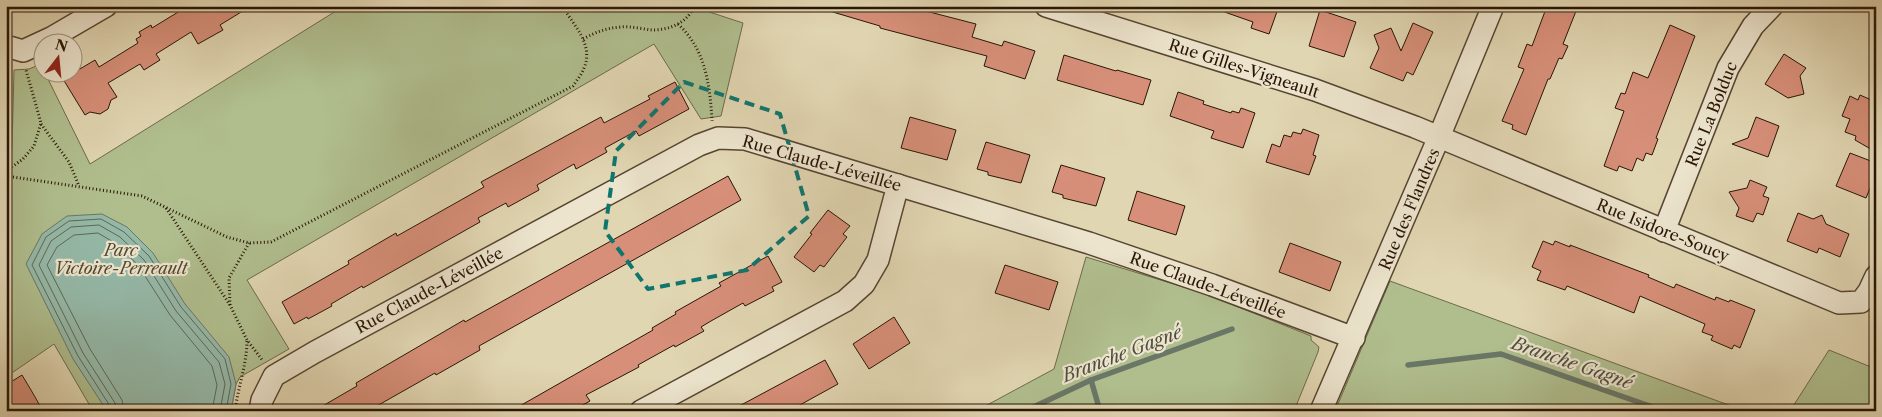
<svg xmlns="http://www.w3.org/2000/svg" width="1882" height="417" font-family="'Libre Caslon Text',serif">
<style>
.green{fill:#b0be8e;stroke:#6c6a4a}
.water{fill:#95b9a8;stroke:#6a7767}
.lines{fill:none;stroke-linecap:round;stroke-linejoin:round}
.shore{stroke:#5f6757;stroke-width:1}
.stream{stroke:#6a7767;stroke-width:5.5}
.building{fill:#d78f79;stroke:#291506}
.minor-casing{stroke:#574531;stroke-width:24}
.path{stroke:#291506;stroke-width:3;stroke-dasharray:1 2.5;stroke-linecap:butt}
.minor{stroke:#ece4cd;stroke-width:21}
.marked{fill:none;stroke:#0f766e;stroke-width:4;stroke-dasharray:10 6;stroke-linejoin:round}
.labels{text-anchor:middle;dominant-baseline:central;stroke-width:4.5;stroke-linejoin:round;paint-order:stroke}
.street-label{font-size:16px;fill:#291506;stroke:#ece4cd}
.park-label{font-size:16px;font-style:italic;fill:#52482f;stroke:#ece4cd}
.water-label{font-size:18px;font-style:italic;fill:#4f4e3f;stroke:#ece4cd}
</style>
<rect width="100%" height="100%" fill="#e1d6b2"/>
<filter id="stains"><feTurbulence type="fractalNoise" baseFrequency=".004" numOctaves="4"/><feColorMatrix values="0 0 0 0 .2 0 0 0 0 .09 0 0 0 0 .02 0 0 0 .5 -.17"/></filter>
<radialGradient id="worn" r=".72"><stop offset=".6" stop-color="#630" stop-opacity="0"/><stop offset="1" stop-color="#630" stop-opacity=".3"/></radialGradient>
<!-- green -->
<g class="green">
<polygon points="344,6 691,6 743,23 721,116 701,119 654,44 247,280 289,349 240,377 236,384 231,411 93,411 54,344 6,377 6,152 12,148 14,70 29,69 41,64 42,72 45,73 90,164"/>
<polygon points="1086,257 1206,294 1311,336 1311,340 1319,347 1318,352 1294,411 976,411 1054,369"/>
<polygon points="1390,281 1745,411 1335,411"/>
<polygon points="1829,350 1876,369 1876,411 1790,411"/>
</g>
<!-- water -->
<polygon class="water" points="102,214 127,227 153,253 185,304 229,357 236,384 231,411 107,411 73,359 26,264 42,234 67,216"/>
<g class="lines">
<!-- shore -->
<g class="shore">
<polyline points="111,411 110,406 78,356 32,265 46,237 69,221 101,219 124,232 149,256 181,307 225,359 231,384 226,411"/>
<polyline points="117,411 115,403 83,353 39,265 51,241 71,227 99,225 120,237 144,260 176,311 219,362 225,384 220,411"/>
<polyline points="124,411 122,400 90,349 47,265 57,247 74,235 98,233 115,243 138,265 170,315 212,366 217,385 212,411"/>
</g>
<!-- stream -->
<g class="stream">
<polyline points="1408,365 1501,354 1664,411"/>
<polyline points="1091,380 1100,411"/>
<polyline points="1025,411 1091,380 1232,329"/>
</g>
</g>
<!-- building -->
<g class="building">
<polygon points="188,6 251,6 220,25 223,30 198,44 191,32 156,54 160,60 144,70 140,64 108,83 117,97 111,100 108,109 100,114 90,112 85,115 63,79 95,60 99,67 138,43 136,39 141,36 139,32 151,25 152,28"/>
<polygon points="827,6 919,6 918,9 976,24 972,37 1002,46 1004,41 1035,51 1025,79 984,66 987,56 880,28 880,26 826,10"/>
<polygon points="1216,6 1279,6 1269,34 1251,28 1253,22 1216,9"/>
<polygon points="1547,6 1578,6 1563,44 1568,46 1562,59 1559,58 1550,79 1548,79 1526,135 1512,129 1513,125 1502,121 1524,69 1518,67 1527,44 1532,46"/>
<polygon points="1320,10 1356,22 1344,57 1309,46"/>
<polygon points="1413,23 1433,32 1413,75 1407,72 1403,81 1370,68 1379,48 1374,35 1391,28 1401,51"/>
<polygon points="1670,25 1695,36 1656,138 1658,139 1652,155 1646,153 1643,161 1637,158 1632,171 1619,166 1617,171 1604,166 1624,111 1615,108 1621,93 1625,94 1633,72 1648,78"/>
<polygon points="1784,54 1806,68 1800,76 1804,94 1788,98 1765,84"/>
<polygon points="1064,55 1116,71 1117,70 1151,80 1143,105 1057,80"/>
<polygon points="675,82 689,109 639,136 636,131 605,148 607,152 576,169 574,164 537,185 539,190 508,207 506,203 478,218 480,222 363,288 362,286 331,304 332,306 308,319 307,317 294,324 282,302 349,264 348,261 396,233 397,236 484,187 481,182 601,117 604,123 650,99 648,96"/>
<polygon points="1178,92 1204,101 1203,104 1231,113 1232,111 1239,113 1241,108 1255,113 1243,148 1211,138 1214,131 1170,116"/>
<polygon points="1860,95 1876,102 1876,152 1855,140 1856,136 1845,132 1850,119 1842,116 1850,96 1858,100"/>
<polygon points="910,117 956,130 947,160 901,148"/>
<polygon points="1756,117 1779,126 1768,157 1732,144 1748,138"/>
<polygon points="1303,129 1319,135 1313,155 1316,156 1309,175 1266,162 1272,144 1280,147 1284,135 1291,137 1293,132 1301,134"/>
<polygon points="986,142 1030,155 1021,183 988,175 988,172 977,169"/>
<polygon points="1850,153 1876,163 1876,174 1866,198 1836,186"/>
<polygon points="1061,165 1105,178 1096,206 1063,198 1063,195 1052,192"/>
<polygon points="728,176 741,200 479,346 480,350 436,375 435,373 368,411 314,411 357,386 356,383 464,320 465,322"/>
<polygon points="1750,180 1767,187 1763,196 1769,198 1763,215 1757,213 1753,222 1736,216 1739,208 1729,192 1747,188"/>
<polygon points="1137,191 1185,206 1176,235 1128,220"/>
<polygon points="828,210 850,226 843,234 847,237 824,267 820,265 814,272 794,257 812,234 810,233"/>
<polygon points="1798,213 1813,219 1822,215 1826,224 1849,234 1840,257 1819,248 1817,253 1787,241"/>
<polygon points="1543,241 1553,245 1555,241 1570,247 1570,245 1649,275 1648,277 1674,288 1676,284 1715,300 1716,297 1729,302 1730,300 1755,310 1740,348 1734,345 1732,349 1711,340 1713,336 1702,332 1705,324 1640,296 1634,313 1567,286 1565,290 1537,280 1541,271 1532,267"/>
<polygon points="1290,243 1341,262 1330,291 1279,272"/>
<polygon points="768,256 782,282 772,287 774,291 745,306 743,303 711,321 701,327 704,331 675,347 674,345 638,365 639,367 586,395 590,401 572,411 511,411 653,330 652,328 676,314 675,312 721,286 719,283"/>
<polygon points="1005,265 1058,282 1049,310 995,293"/>
<polygon points="894,317 910,343 869,369 853,344"/>
<polygon points="825,360 838,384 789,411 730,411"/>
<polygon points="22,375 31,390 43,411 6,411 6,385"/>
</g>
<g class="lines">
<!-- minor casing -->
<g class="minor-casing">
<g id="minor">
<polyline points="1046,6 1315,90 1415,127 1839,303 1861,302 1869,291 1876,276"/>
<polyline points="6,46 23,51 51,38 106,6"/>
<polyline points="1664,231 1728,68 1753,26 1772,6"/>
<polyline points="260,411 262,400 274,376 315,352 699,145 718,138 745,139 1089,243 1212,285 1354,338"/>
<polyline points="641,411 845,301 864,284 878,260 898,185"/>
<polyline points="1321,411 1439,137 1493,6"/>
</g>
</g>
<!-- path -->
<g class="path">
<path d="M678,24C706,50 710,86 712,121"/>
<path d="M583,39C596,32 606,28 621,27C631,26 642,29 652,30C669,30 688,23 694,6"/>
<polyline points="41,124 69,162 79,186"/>
<polyline points="6,171 23,159 34,146 41,123 26,70"/>
<path d="M6,176L142,196L227,237L249,243L271,242L573,86C577,80 582,74 584,68C594,45 574,25 562,6"/>
<polyline points="166,208 230,305 247,340 263,361"/>
<polyline points="230,305 229,278 249,243"/>
<path d="M235,411C238,387 247,364 247,340"/>
</g>
<!-- minor -->
<use href="#minor" class="minor"/>
</g>
<!-- marked area -->
<path class="marked" d="M684,82L780,114L809,216L747,270L648,289L605,231L616,151Z"/>
<g class="labels">
<!-- street labels -->
<g class="street-label">
<text transform="translate(1244 68) rotate(18)">Rue Gilles-Vigneault</text>
<text transform="translate(1711 114) rotate(-68)">Rue La Bolduc</text>
<text transform="translate(822 163) rotate(16)">Rue Claude-Léveillée</text>
<text transform="translate(1409 209) rotate(-67)">Rue des Flandres</text>
<text transform="translate(1663 230) rotate(22)">Rue Isidore-Soucy</text>
<text transform="translate(1208 285) rotate(20)">Rue Claude-Léveillée</text>
<text transform="translate(429 290) rotate(-28)">Rue Claude-Léveillée</text>
</g>
<!-- park labels -->
<g class="park-label">
<text x="121" y="250">Parc<tspan x="121" dy="18">Victoire-Perreault</tspan></text>
</g>
<!-- water labels -->
<g class="water-label">
<text transform="translate(1122 354) rotate(-21)">Branche Gagné</text>
<text transform="translate(1572 363) rotate(19)">Branche Gagné</text>
</g>
</g>
<!-- margin -->
<rect width="1882" height="417" fill="none" stroke="#e1d6b2" stroke-width="25"/>
<rect x="8" y="8" width="1867" height="402" fill="none" stroke="#291506" stroke-width="2.5"/>
<rect x="12" y="12" width="1857" height="392" fill="none" stroke="#291506"/>
<!-- north arrow -->
<g transform="translate(58 58) rotate(16)"><circle r="24" fill="#ece4cd" stroke="#9e917d"/>
<path d="M0-4L9 19L0 12L-9 19Z" fill="#8f2418"/>
<text y="-8" font-size="14" font-weight="bold" text-anchor="middle" fill="#291506">N</text>
</g>
<rect width="100%" height="100%" filter="url(#stains)"/>
<rect width="100%" height="100%" fill="url(#worn)"/>
</svg>
